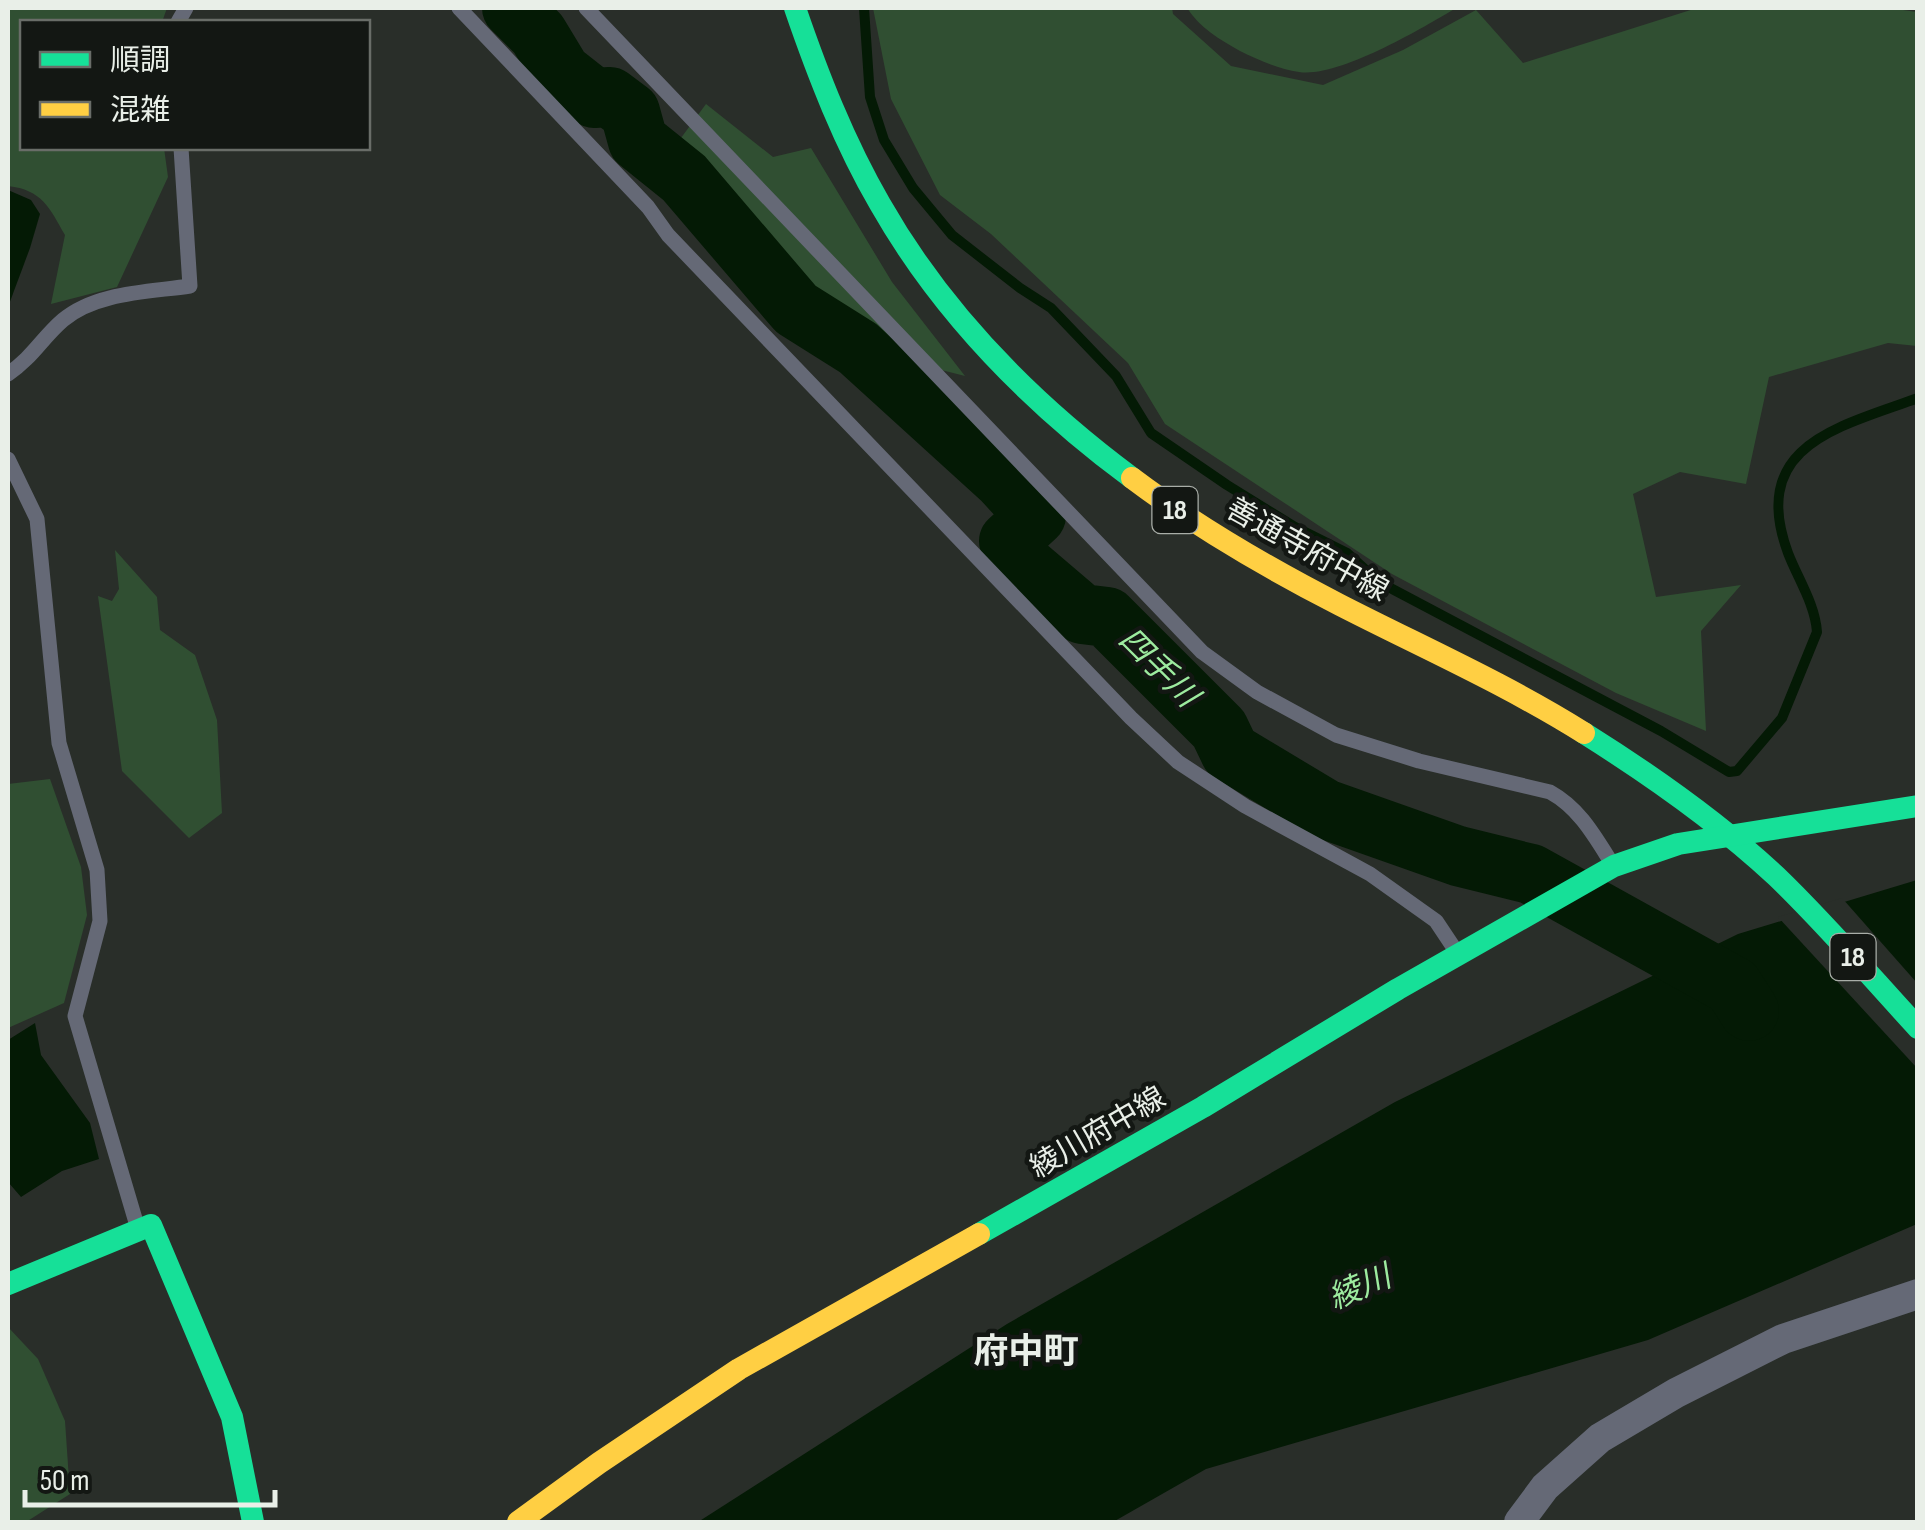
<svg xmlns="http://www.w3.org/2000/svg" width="1925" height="1530" font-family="'Sofia Sans Condensed','Noto Sans JP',sans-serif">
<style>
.green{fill:#304f32}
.water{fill:#041a05}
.pier{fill:#292e29}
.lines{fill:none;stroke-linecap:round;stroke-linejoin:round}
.stream{stroke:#041a05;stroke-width:10}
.river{stroke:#041a05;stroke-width:60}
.lane{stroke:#656976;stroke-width:15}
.street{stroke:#656976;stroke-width:30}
.fast{stroke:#16e098;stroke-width:22}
.slow{stroke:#ffcf43;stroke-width:22}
.labels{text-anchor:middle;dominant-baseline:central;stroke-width:9;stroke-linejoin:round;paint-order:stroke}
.shield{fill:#131713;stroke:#a9aea8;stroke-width:2.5}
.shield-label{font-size:28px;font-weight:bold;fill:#e9efe8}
.street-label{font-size:30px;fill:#e9efe8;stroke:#131713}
.water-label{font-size:32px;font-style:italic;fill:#9deb9f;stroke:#131713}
.quarter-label{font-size:35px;font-weight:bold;fill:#e9efe8;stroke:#131713}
</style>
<rect width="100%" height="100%" fill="#292e29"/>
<!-- green -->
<g class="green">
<path d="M8,8H167L162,22H22V148H164L168,177L117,287L51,304L65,235C49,207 42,190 8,186Z"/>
<polygon points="873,8 1172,8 1173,14 1231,66 1323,85 1403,50 1476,10 1523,63 1697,8 1889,8 1917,12 1917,346 1888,343 1769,377 1746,484 1680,472 1633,494 1656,597 1741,585 1701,631 1706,731 1616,693 1392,574 1165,424 1128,363 991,234 940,195 891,99"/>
<path d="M1187,8H1456C1421,29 1338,78 1299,72C1279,69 1258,60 1240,51C1219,39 1200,28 1187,8Z"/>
<polygon points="706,104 773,157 811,148 892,282 965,376 898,359 803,280 678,142"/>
<polygon points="115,550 157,597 160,630 195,655 217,720 222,813 189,838 122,771 98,596 112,601 119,589"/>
<polygon points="50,779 81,867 87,915 64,1003 8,1028 8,784"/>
<polygon points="8,1327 38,1359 65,1421 70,1494 26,1522 8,1522"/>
</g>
<!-- water -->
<g class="water">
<polygon points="8,190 31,200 40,214 30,248 8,307"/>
<polygon points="1917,880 1917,1224 1648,1340 1206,1469 1113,1522 698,1522 1007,1324 1395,1102 1738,934"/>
<polygon points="35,1023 41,1055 90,1123 99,1159 62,1171 21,1197 8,1182 8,1040"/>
</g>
<!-- pier -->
<polygon class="pier" points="1842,898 1917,983 1917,1068 1778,917"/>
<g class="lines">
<!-- stream -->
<path class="stream" d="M864,8L870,97L884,140L913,188L952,235L1020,288L1051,308L1116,376L1151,433L1227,485L1295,527L1347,553L1379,582L1661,731L1729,772L1737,771L1782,718L1817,632C1815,604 1798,579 1788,553C1748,445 1839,427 1918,398"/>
<!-- river -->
<polyline class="river" points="512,8 538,34 561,72 594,98 610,97 630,112 638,141 684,178 796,309 858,348 1002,479 1036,516 1009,541 1014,556 1082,614 1107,617 1219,729 1230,752 1325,809 1458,856 1531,874 1733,986 1749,1011"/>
<!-- lane -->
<g class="lane">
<polyline points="459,8 648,207 668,235 1131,718 1178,762 1245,806 1370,874 1436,921 1458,954"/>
<path d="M586,8L1202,652L1257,692L1336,735L1419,761L1550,792C1579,808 1594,835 1611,862"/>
<polyline points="178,22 186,8"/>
<path d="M8,374C33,357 42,338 63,320C96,292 150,292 190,286L181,148"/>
<polyline points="8,459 37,519 59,743 97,870 100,921 75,1016 138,1229"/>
</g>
<!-- street -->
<polyline class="street" points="1519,1522 1545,1487 1600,1438 1676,1393 1783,1339 1918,1294"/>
<!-- fast -->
<g class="fast">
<path d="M795,8C818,75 844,142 880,204C942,313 1031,403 1132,478"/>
<path d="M1584,733C1651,775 1718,822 1776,876C1826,924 1871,977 1918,1028"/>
<polyline points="979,1234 1203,1107 1398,989 1614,866 1678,844 1918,806"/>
<polyline points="8,1284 151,1225 232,1417 253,1522"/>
</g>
<!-- slow -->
<g class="slow">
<path d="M1132,478C1197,527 1268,568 1340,605C1422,647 1506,684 1584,733"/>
<polyline points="518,1522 599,1463 739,1369 979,1234"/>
</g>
</g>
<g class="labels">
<!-- shield labels -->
<g class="shield">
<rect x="1152.5" y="487" width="45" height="46" rx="8"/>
<rect x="1830.5" y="934" width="45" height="46" rx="8"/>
</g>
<g class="shield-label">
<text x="1175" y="510">18</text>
<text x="1853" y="957">18</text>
</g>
<!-- street labels -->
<g class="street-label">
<text transform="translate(1307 550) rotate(29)">善通寺府中線</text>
<text transform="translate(1098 1133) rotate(-30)">綾川府中線</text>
</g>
<!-- water labels -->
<g class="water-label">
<text transform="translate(1158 668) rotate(45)">四手川</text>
<text transform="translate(1360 1288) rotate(-23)">綾川</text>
</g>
<!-- quarter labels -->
<g class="quarter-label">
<text x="1026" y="1352">府中町</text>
</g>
</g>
<!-- border -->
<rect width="1925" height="1530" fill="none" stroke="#e9efe8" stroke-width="20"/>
<!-- legend -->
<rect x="20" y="20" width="350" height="130" fill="#131713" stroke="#696d68" stroke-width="2.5"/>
<rect x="40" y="52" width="50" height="15" fill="#16e098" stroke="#696d68" stroke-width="2.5"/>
<text x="110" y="70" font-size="30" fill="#e9efe8">順調</text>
<rect x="40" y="102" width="50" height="15" fill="#ffcf43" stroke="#696d68" stroke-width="2.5"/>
<text x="110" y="120" font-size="30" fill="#e9efe8">混雑</text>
<!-- scale -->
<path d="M25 1490v15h250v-15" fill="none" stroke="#e9efe8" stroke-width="5"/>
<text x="40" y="1490" font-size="30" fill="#e9efe8" stroke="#131713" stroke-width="8" paint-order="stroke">50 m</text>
</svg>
